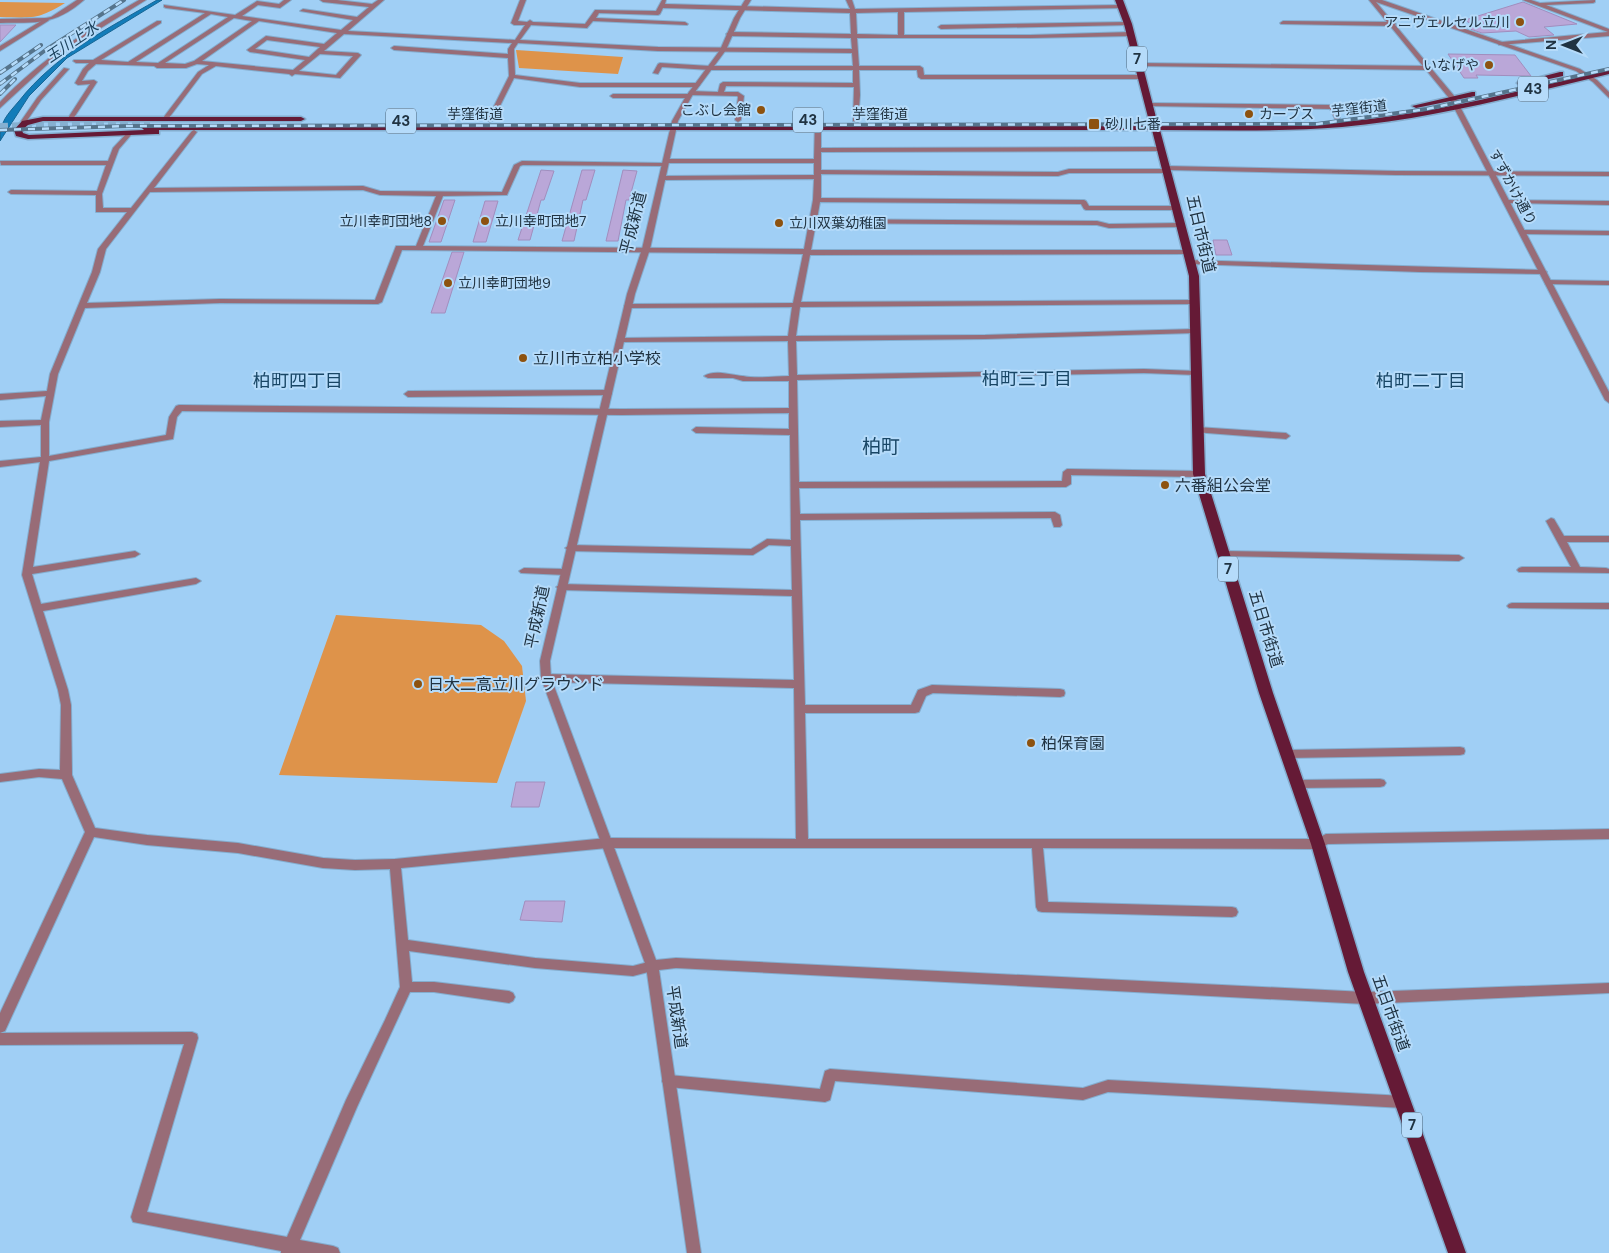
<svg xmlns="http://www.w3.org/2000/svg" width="1609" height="1253" font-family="'DM Sans','Noto Sans JP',sans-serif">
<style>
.green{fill:#de934a}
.water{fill:#127cb9;stroke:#166695}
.building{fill:#baa7d8;stroke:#a18ebe}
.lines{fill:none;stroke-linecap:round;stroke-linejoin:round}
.primary-tunnel{stroke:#86b0d1;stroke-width:8;stroke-dasharray:8 4;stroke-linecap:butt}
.minor-casing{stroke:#84adce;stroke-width:2}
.tertiary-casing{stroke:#84adce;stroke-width:2}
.primary-casing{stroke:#84adce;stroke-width:3}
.minor{fill:#986c77;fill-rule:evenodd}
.tertiary{fill:#986c77;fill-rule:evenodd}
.primary{fill:#651a36;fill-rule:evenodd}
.rail-casing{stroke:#55748c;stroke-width:4}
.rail{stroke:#b5dbfa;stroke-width:2.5;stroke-dasharray:7;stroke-linecap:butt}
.poi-dot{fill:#8d520f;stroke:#b5dbfa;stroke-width:2}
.labels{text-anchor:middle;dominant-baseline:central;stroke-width:4;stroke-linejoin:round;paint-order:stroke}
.far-poi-label{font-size:14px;fill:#203342;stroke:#b5dbfa;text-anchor:start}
.far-street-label{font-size:14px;fill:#203342;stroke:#b5dbfa}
.far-water-label{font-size:15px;font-style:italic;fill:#1d435e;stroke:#b5dbfa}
.shield{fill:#b5dbfa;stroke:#4d6579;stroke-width:1}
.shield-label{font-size:15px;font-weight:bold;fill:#203342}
.street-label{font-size:16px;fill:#203342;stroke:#b5dbfa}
.poi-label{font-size:16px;fill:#203342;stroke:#b5dbfa;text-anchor:start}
.neighbourhood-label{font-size:18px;fill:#184665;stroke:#b5dbfa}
.quarter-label{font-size:19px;fill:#184665;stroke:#b5dbfa}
</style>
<rect width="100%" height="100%" fill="#a0cff5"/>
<!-- green -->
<g class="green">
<path d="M0,2L65,3C37,20 32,18 0,17Z"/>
<polygon points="516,50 623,57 618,74 519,68"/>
<polygon points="336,615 481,625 504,641 522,666 526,701 497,783 279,775"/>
</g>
<!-- water -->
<path class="water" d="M157,0H162L67,58L29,96L0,141C0,121 7,115 19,101C55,55 107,29 157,0Z"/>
<!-- building -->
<g class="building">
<polygon points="1523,2 1577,24 1544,27 1554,35 1529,37 1516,31 1482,33 1470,29 1474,26 1465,20"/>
<polygon points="0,25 16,25 0,42"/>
<polygon points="1448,54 1515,55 1531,76 1476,75 1478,78 1464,78"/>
<polygon points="541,170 554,171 544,200 541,200 530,240 518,240"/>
<polygon points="582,170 595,170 586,200 583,200 574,241 562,241"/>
<polygon points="623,170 637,171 629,200 626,200 618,241 606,241"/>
<polygon points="444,200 455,200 441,242 429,242"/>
<polygon points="485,201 498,201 486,242 473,242"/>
<polygon points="1213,240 1227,240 1232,255 1216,255"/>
<polygon points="452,252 464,252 445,313 431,313"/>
<polygon points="516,782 545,782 539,807 511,807"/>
<polygon points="525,901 565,901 562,922 520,920"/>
</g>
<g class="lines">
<!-- primary-tunnel -->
<polyline class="primary-tunnel" points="0,127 150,122"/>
<!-- minor casing -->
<g class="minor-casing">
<g id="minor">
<path d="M139,0H146L88,36L51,61L0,108V102C40,60 88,29 139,0Z"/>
<path d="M284,0H291L280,8L258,5L242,16L341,30L353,20L300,11L303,9L357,17L369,7L323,2L320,0H337L372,4L378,0H384L348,31L515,40L525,25H514L511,23L520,0H526L518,21L527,22L530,20L533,22L585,24L595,10L656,11L662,0H666L665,4L850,9L846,0H852L855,9L1122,5L1124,6V8L904,12V35H1030L1131,32L1134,34L1131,36L1030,38H857L859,66H920L923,68L924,75H1142L1145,77L1142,79H921L918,77L917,70H859L860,95L858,122L853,121L854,87L726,86L724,92H738L744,96L741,120L738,122L735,120L738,97L737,96L691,95V97L689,98H613L610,96L613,94H689V92L691,91L718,92L720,84L723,82L853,83V70H710L662,67L658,74L653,73L658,64L660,63L710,66H853L852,53L658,51L518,43L514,49L515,75L580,83H697L700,85L697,87H580L514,78L493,120L490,122L487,120L509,76L508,58L394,50L391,48L394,46L508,54V49L512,43L344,34L324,51L358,53L361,55L340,78L295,74L292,76L289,74L216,66L202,74L168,119L166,120L163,118L198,72L209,65L197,64L186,68H157L154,66L96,64L88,71L82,81L94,80L97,82L73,119L68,118L90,84L78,85L75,83L83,69L89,63H76L73,61L74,60H93L157,21H161V23L101,60L128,62L205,13L166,8L164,7V5L235,15L257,1L279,4ZM663,8L850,13L851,34L729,32L726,34L729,36L851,38L852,49L658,47L520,40L531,25L587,28L593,21L687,25L688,24L685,22L596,18L599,13L658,15L660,14ZM898,12V35L857,34L856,13ZM211,14L228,17L158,63L136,62ZM234,18L252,21L194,61L185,64L165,63ZM259,21L337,33L324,44L266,36L247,50L250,52L305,60L293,70L202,61ZM267,40L320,47L309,57L255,49ZM320,54L353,56L336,75L299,71Z"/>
<polygon points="1523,0 1531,0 1540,3 1595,0 1595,2 1593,3 1546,5 1609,29 1609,36 1499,45 1498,44 1501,42 1608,32"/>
<polygon points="46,18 49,20 48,21 0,51 0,46"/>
<polygon points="1283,21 1393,22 1396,24 1393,26 1281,24 1280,23"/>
<polygon points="1128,22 1131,24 1130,25 941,29 938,27 941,25"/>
<polygon points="1139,63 1428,66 1431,68 1428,70 1137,66 1137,64"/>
<polygon points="64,68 69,69 41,100 26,122 22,122 21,121 37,98"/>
<polygon points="1149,103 1333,105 1336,107 1340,118 1335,119 1330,109 1147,106 1147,104"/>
<path d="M818,118L821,120V148L1160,147L1163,149L1160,151L821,152V170L1058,172L1069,169H1162L1163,167L1165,166L1396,171L1609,172V176L1396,175L1169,170L1168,172L1166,173H1069L1058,176L821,174V198L1084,200L1086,201L1089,206H1176L1180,208L1176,210H1086L1084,209L1081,204L820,202L817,219L1097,221L1109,224L1181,223L1185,225L1181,227L1109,228L1097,225L816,223L811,250H1187L1191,252L1187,254L810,255L801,302L1194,300L1198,302L1194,304L800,307L796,336L985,335L1195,329L1199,331L1195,333L985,339L796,341L797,375L1144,369L1196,371L1200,373L1196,375L1144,373L797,380L799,482L1062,481L1063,472L1067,469L1199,471L1203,474L1199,477L1071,475V484L1066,487L799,488L800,514L1055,512L1060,515L1062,525L1060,527H1054L1051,518L800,520L805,705H911L918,690L932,685L1060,689L1064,690L1065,693L1064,696L1060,697L933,693L926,696L919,712L915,713H805L808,839H1316L1326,834L1609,829V839L1328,844L1318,849L1043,848L1048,902L1232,907L1236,908L1238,912L1236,916L1232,917L1042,912L1038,911L1036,907L1032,848H607L401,868L408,940L535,958L633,966L652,961L656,962L658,966L656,970L633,976L535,968L409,951L412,982H434L509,991L513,993L515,997L513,1001L509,1003L434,992H410L357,1107L300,1240L333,1246L338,1248L340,1253H281V1251L133,1222L131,1217L184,1044L0,1045V1033L192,1032L197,1034L198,1038L147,1212L287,1237L346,1100L385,1020L400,987L390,869L355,870L323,868L238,853L147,845L94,837L5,1031L0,1033V1013L85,832L62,779L39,777L0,782V774L39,769L60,770L61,705L58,690L22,575L40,462L0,467V461L41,457V425L0,427V421L41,420L46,396L0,400V394L47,391L50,374L92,272L98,249L127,212H96V195L11,194L8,192L11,190L97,191L106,165H1L0,161H108L113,148L127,133H131V135L119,149L102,194L103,208H131L192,131L194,130L197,132L154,188L363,186L380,191L502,192L514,165L522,161L665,163L667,164V166L523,165L520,166L507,195L443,196L423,246L804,249L813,200L814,179L663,180L660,178L663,176L814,175V163H666L663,161L666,159H814L815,120ZM363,190L380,195L436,196L416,246H396L375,300L220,299L87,303L100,272L106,249L150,192ZM402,250L803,254L793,303L628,304L624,306L628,308L792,307L788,336L620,338L616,340L620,342L788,341L789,376C774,376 758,379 743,376C732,375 714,369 704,376L708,378H733L743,381H789V408L622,409L179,405L176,406L169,417L166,435L49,456V422L58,374L85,308L220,303L378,304L382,302ZM182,411L622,415L789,413V429L696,427L692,430L696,433L790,435L791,540L767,539L751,549L570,545L565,548L570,551L753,555L769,545L791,546L792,590L561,584L556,587L561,590L792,596L794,680L546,674L542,675L541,678L542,681L546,682L794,688L796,839L607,838L395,859L355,860L323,858L238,843L147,835L95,828L72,775L71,705L68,690L43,611L196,584L201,581L196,578L41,604L32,574L135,557L140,554L135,551L33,567L49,461L173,439L177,417Z"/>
<polygon points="1507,200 1609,201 1609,205 1505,203 1503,202"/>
<polygon points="1520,230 1609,231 1609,235 1523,234 1520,234"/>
<polygon points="1187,260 1543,270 1547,272 1543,274 1420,272 1190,264 1186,262"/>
<polygon points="1545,280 1609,281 1609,285 1548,284 1545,284"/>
<polygon points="608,390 612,393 611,395 408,397 404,394 408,391"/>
<polygon points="1197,427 1286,433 1290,436 1286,439 1194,432 1193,430 1194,428"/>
<polygon points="1551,518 1554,519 1564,536 1609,536 1609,542 1567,542 1580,567 1606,568 1609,569 1609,573 1519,572 1517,570 1519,568 1522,567 1571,567 1546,521"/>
<polygon points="1223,551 1459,555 1464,558 1459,561 1220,556 1218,554"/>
<polygon points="524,568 565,569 570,572 565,575 521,573 519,571"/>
<polygon points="1512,603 1609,603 1609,609 1509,608 1507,606 1509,604"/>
<polygon points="1460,747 1464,748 1465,751 1464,754 1460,755 1287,758 1283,757 1282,754 1283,751 1287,750"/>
<polygon points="1380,779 1384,780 1386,783 1384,786 1380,787 1297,788 1293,787 1291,784 1293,781 1297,780"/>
<polygon points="830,1069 1083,1088 1108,1080 1404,1096 1409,1098 1411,1102 1409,1106 1404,1108 1108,1092 1083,1100 835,1081 830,1100 825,1102 669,1087 664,1085 662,1081 664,1077 669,1075 820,1089 825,1071"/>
</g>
</g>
<!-- tertiary casing -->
<g class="tertiary-casing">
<g id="tertiary">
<path d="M77,0H84C54,26 36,22 0,23V19L46,18L51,17Z"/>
<polygon points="745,0 751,0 740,18 726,50 692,96 678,121 650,249 635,294 550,661 551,678 656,960 676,958 1365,992 1609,983 1609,993 1365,1004 676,968 659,970 701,1253 687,1253 646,966 541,678 540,661 627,294 642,249 672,121 686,96 720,50 734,18"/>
<polygon points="1369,0 1382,0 1580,69 1597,80 1609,92 1609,98 1593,82 1576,71 1376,2 1455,97 1609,392 1609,403 1605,400 1449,98"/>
</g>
</g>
<!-- primary casing -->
<g class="primary-casing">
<g id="primary">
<path d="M1115,0H1123L1132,24L1158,125C1219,125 1280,127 1341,122C1432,115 1521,90 1609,70V74C1521,95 1432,119 1342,127C1281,132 1220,130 1160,130L1199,276L1205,474L1273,693L1325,844L1364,972L1466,1253H1448L1348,972L1311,844L1259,693L1193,474L1189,276L1152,130H159V134H156L28,139L16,136L14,130L22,121L43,117H301L305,119L301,121H43L28,125L22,130L23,133L29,135L144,130L142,128L146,126L1150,125L1124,24Z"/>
<polygon points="1560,72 1563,72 1563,76 1521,85 1517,83"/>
<polygon points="1472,92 1475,92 1475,96 1416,108 1412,106"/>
</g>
</g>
<!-- minor -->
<use href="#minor" class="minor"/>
<!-- tertiary -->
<use href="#tertiary" class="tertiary"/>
<!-- primary -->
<use href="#primary" class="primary"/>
<!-- rail casing -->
<g class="rail-casing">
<g id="rail">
<polyline points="0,73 41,45"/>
<polyline points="0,84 47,49 124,0"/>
<polyline points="0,94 15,79"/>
<polyline points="0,130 128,126 1317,124 1427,109 1609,69"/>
</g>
</g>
<!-- rail -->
<use href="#rail" class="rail"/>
</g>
<!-- markers -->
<g class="poi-dot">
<circle cx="1520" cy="22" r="5"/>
<circle cx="1489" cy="65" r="5"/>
<circle cx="761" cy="110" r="5"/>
<circle cx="1249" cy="114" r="5"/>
<rect x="1088" y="118" width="12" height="12" rx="2.5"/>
<circle cx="442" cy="221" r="5"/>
<circle cx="485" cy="221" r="5"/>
<circle cx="779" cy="223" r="5"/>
<circle cx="448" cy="283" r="5"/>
<circle cx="523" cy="358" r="5"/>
<circle cx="1165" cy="485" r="5"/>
<circle cx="418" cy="684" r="5"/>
<circle cx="1031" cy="743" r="5"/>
</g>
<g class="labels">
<!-- far-poi labels -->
<g class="far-poi-label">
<text x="1510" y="22" text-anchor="end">アニヴェルセル立川</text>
<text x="1479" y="65" text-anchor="end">いなげや</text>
<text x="751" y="110" text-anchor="end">こぶし会館</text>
<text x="1259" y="114">カーブス</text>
<text x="1105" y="124">砂川七番</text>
<text x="432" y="221" text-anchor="end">立川幸町団地8</text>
<text x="495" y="221">立川幸町団地7</text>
<text x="789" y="223">立川双葉幼稚園</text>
<text x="458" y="283">立川幸町団地9</text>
</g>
<!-- far-street labels -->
<g class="far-street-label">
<text transform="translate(1359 108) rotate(-6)">芋窪街道</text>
<text x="475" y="114">芋窪街道</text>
<text x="880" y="114">芋窪街道</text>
<text transform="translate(1513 187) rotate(62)">すずかけ通り</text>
</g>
<!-- far-water labels -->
<g class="far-water-label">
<text transform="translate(72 42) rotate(-34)">玉川上水</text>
</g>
<!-- shield labels -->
<g class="shield">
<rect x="1127" y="46.5" width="20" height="25" rx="4"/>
<rect x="1518" y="76.5" width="30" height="25" rx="4"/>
<rect x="793" y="107.5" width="30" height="25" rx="4"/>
<rect x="386" y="108.5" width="30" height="25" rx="4"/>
<rect x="1218" y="556.5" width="20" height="25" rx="4"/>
<rect x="1402" y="1112.5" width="20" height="25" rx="4"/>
</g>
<g class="shield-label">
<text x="1137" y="59">7</text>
<text x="1533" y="89">43</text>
<text x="808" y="120">43</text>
<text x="401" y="121">43</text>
<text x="1228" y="569">7</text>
<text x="1412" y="1125">7</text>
</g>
<!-- street labels -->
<g class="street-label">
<text transform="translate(633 223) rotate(-76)">平成新道</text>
<text transform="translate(1201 234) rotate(77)">五日市街道</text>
<text transform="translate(537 617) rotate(-78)">平成新道</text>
<text transform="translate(1266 629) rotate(73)">五日市街道</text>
<text transform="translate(1391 1013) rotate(70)">五日市街道</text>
<text transform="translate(677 1017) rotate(82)">平成新道</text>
</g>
<!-- poi labels -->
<g class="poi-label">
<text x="533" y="358">立川市立柏小学校</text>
<text x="1175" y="485">六番組公会堂</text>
<text x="428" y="684">日大二高立川グラウンド</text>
<text x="1041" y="743">柏保育園</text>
</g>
<!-- neighbourhood labels -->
<g class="neighbourhood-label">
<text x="1027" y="379">柏町三丁目</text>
<text x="298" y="381">柏町四丁目</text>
<text x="1421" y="381">柏町二丁目</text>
</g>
<!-- quarter labels -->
<g class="quarter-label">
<text x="881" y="446">柏町</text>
</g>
</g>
<!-- north arrow -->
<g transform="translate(1564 45) rotate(270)" stroke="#b5dbfa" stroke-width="4" paint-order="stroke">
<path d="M0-4L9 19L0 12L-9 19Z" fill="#203342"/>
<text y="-8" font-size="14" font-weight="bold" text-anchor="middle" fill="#203342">N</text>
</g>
</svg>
